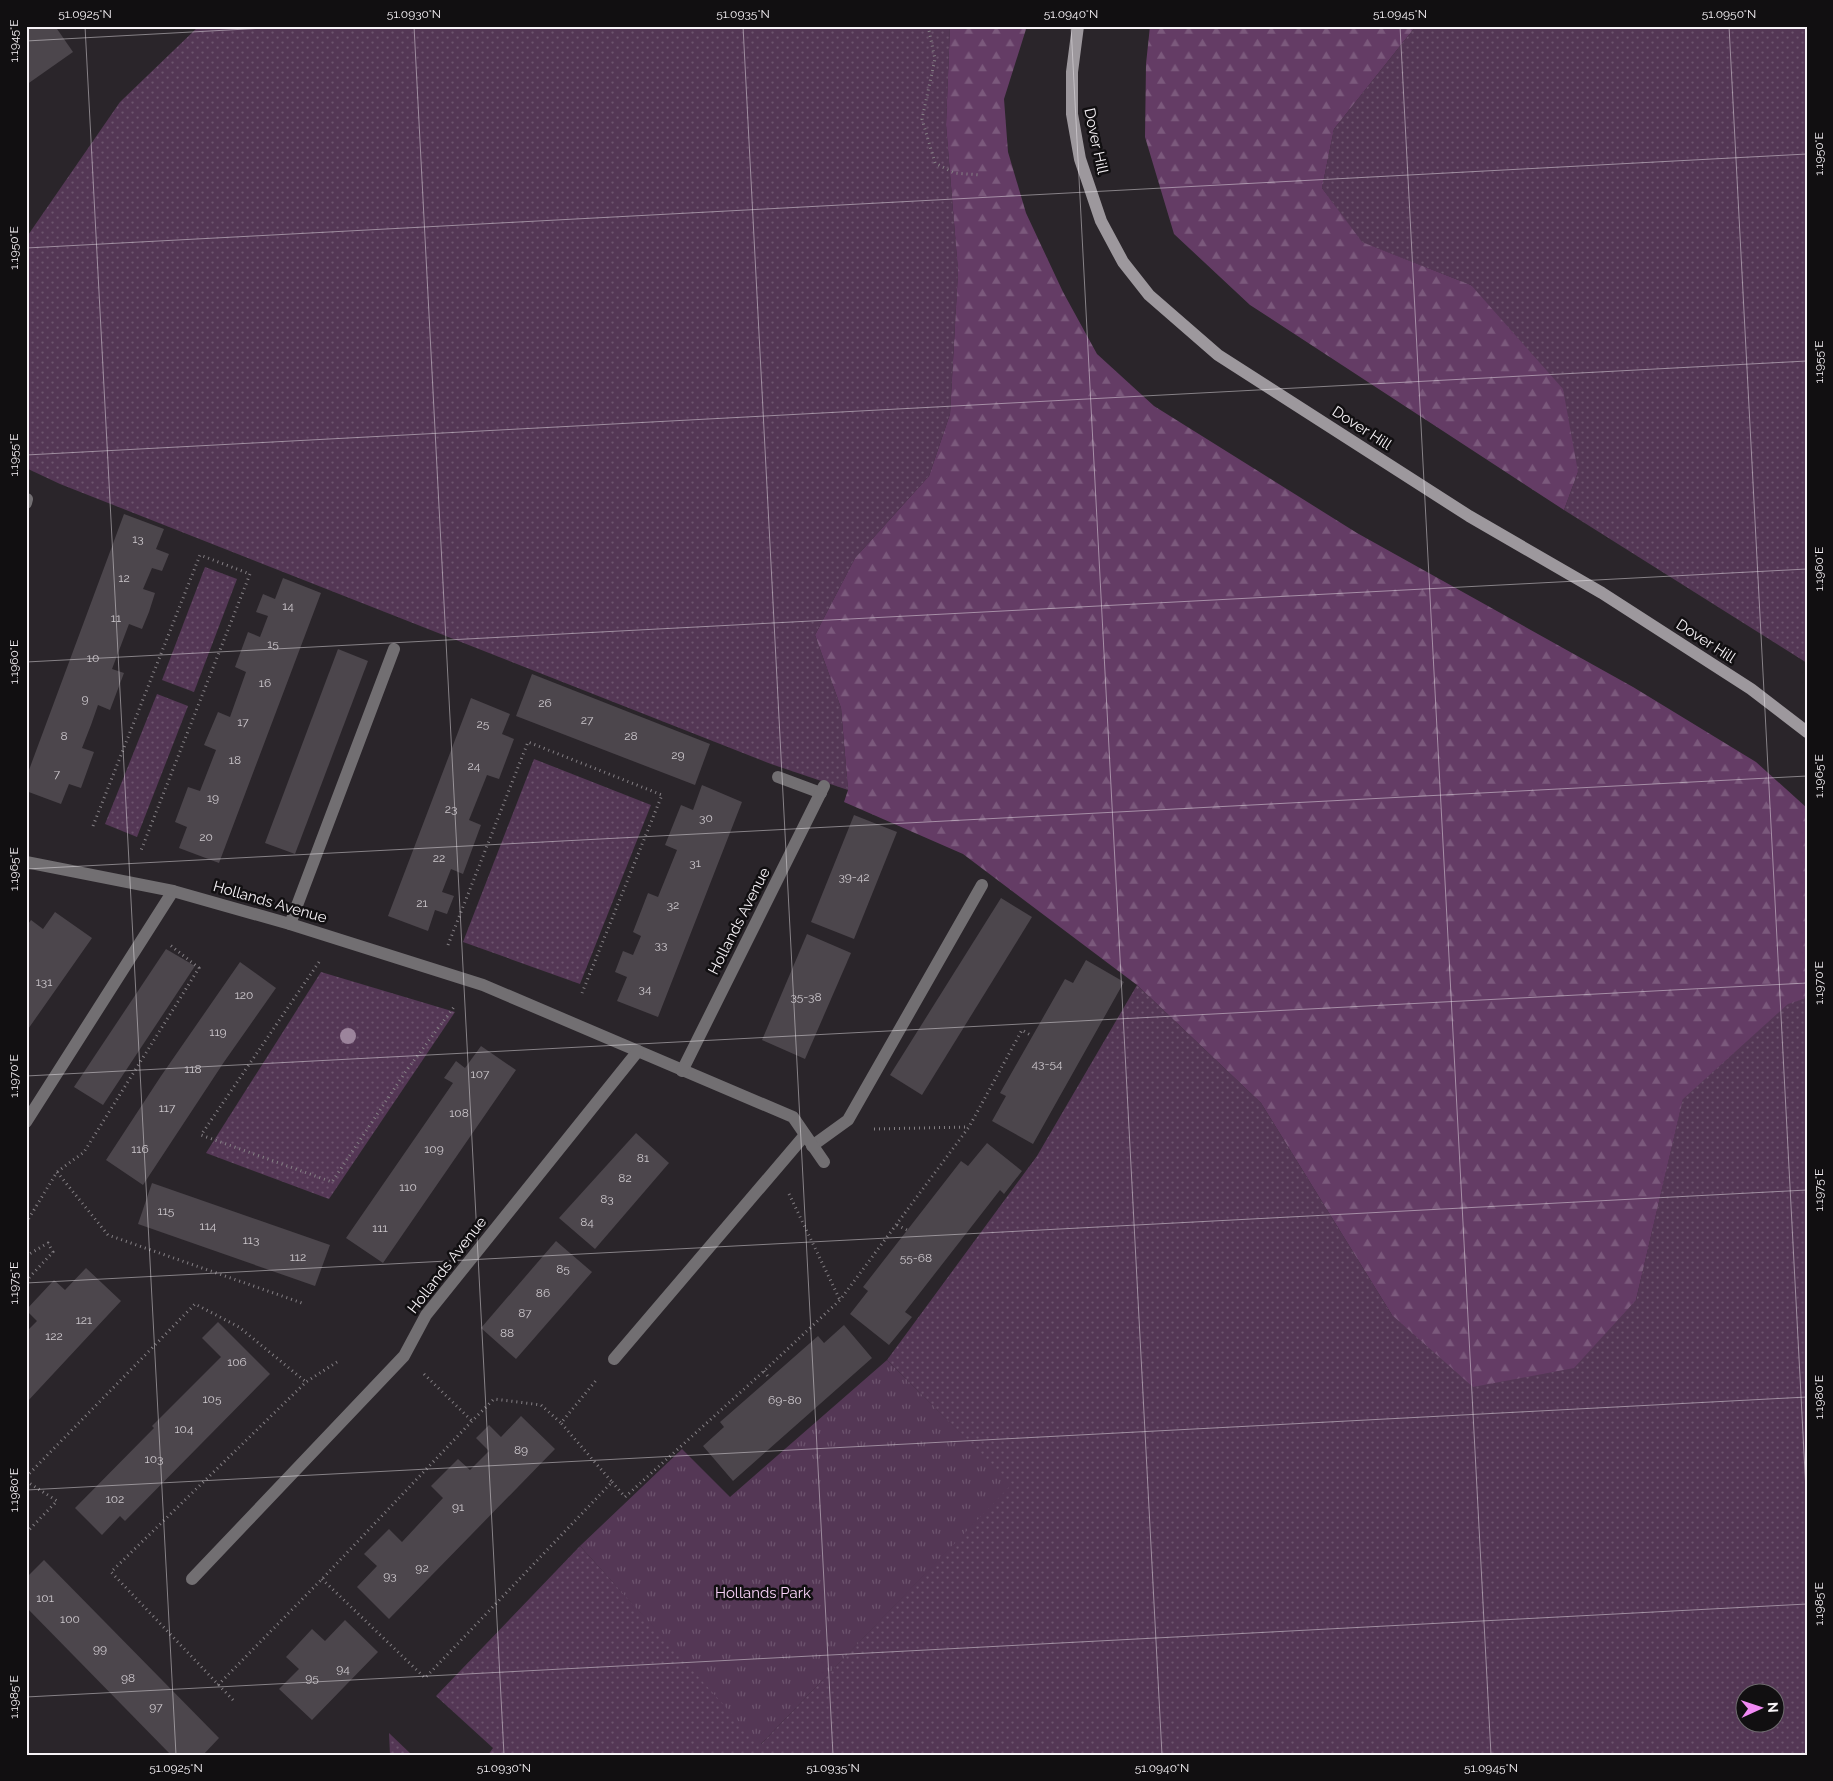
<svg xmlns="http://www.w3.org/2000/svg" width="1833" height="1781" font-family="Raleway,sans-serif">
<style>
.grass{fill:url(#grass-dots);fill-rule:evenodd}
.forest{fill:url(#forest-firs)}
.park{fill:url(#park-tufts)}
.building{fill:#4c464c}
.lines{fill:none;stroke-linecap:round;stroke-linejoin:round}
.path{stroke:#858085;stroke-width:3;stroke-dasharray:1 4;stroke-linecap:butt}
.service{stroke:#726f72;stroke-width:12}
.minor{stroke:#726f72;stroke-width:12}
.secondary{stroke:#9d989d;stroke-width:12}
.tree{fill:#9c849c}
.ticks{fill:none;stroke:#f6f2f6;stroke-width:1;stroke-opacity:0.45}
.labels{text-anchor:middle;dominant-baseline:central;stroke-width:5;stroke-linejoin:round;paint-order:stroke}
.number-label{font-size:12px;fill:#ccc7cc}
.street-label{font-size:15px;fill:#f6f2f6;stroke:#110f11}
.park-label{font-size:15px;fill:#f9d2f9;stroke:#110f11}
.neatline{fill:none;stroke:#f6f2f6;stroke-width:2}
.ticks-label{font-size:12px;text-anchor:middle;fill:#f6f2f6}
</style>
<defs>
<pattern id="grass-dots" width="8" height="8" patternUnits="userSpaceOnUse" patternTransform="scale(1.25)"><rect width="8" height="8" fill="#543755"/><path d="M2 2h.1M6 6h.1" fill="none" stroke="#6d546e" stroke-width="1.8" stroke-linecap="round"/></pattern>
<pattern id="forest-firs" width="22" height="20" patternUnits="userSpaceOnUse" patternTransform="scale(1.25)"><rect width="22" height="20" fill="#643c65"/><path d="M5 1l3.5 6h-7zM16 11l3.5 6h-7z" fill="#7b597c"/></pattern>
<pattern id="park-tufts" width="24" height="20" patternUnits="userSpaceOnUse" patternTransform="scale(1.25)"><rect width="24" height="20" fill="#543755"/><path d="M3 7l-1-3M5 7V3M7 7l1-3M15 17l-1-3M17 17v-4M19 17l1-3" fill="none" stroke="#6d546e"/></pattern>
</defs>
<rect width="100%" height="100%" fill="#2a252a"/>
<!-- grass -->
<g class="grass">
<polygon points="199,26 950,26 946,125 958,271 950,414 929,476 855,558 815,635 841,708 848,790 771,764 60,484 26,468 26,238 120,102"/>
<polygon points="1416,26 1807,26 1807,663 1564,510 1578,472 1471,285 1361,242 1322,188 1334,129"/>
<polygon points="205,567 237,579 194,692 162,680"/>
<polygon points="157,694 188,706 137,837 105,824"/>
<polygon points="534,759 651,805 580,984 463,942"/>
<polygon points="321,972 455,1012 329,1199 206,1153"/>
<path d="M1137,985L1261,1103L1392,1315L1636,1300L1683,1098L1788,1003L1807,998V1755H488L493,1748L436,1696L580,1546L761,1744L1011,1484L887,1360L1037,1156ZM1746,1694H1776V1724H1746Z"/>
<polygon points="389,1733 412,1755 390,1755"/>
</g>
<!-- forest -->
<g class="forest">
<polygon points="950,26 1027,26 1004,99 1008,152 1026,213 1063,292 1097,354 1154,406 1357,533 1633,687 1756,762 1807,808 1807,998 1788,1004 1683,1099 1636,1300 1574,1368 1473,1387 1392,1315 1261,1103 1137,985 963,854 844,802 848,790 841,708 815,635 855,558 929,476 950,414 958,271 946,125"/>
<polygon points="1150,26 1416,26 1334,129 1322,188 1362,242 1471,285 1563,389 1578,472 1564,510 1250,305 1174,234 1145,137 1146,64"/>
</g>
<!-- park -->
<polygon class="park" points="887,1360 1012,1484 760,1745 580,1546 682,1449 730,1497"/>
<!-- building -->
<g class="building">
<polygon points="26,26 55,26 73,52 26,85"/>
<polygon points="124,514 164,529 156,549 169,554 162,571 152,568 143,589 155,593 149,612 142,629 129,624 112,669 124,673 110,710 98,705 91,725 82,748 94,752 81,788 69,784 61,804 26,791 26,778"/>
<polygon points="283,578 321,593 219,863 179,848 187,827 175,822 188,787 200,791 216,750 204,745 218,712 230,717 246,672 235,667 248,632 260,637 268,616 256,612 263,594 275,599"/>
<polygon points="338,649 368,661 295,854 265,843"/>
<polygon points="532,674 710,744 695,785 516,716"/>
<polygon points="471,698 510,714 502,734 514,739 499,779 487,775 469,820 481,825 463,874 451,869 442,892 454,896 447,914 435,910 428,931 388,916"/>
<polygon points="702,785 742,802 658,1017 617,1001 627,977 615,972 623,951 633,955 641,936 633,932 648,893 658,897 677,850 665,845 681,805 693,810"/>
<polygon points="854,815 897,832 854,939 811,922"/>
<polygon points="1001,898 1032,917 922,1095 890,1075"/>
<polygon points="55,912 92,938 26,1032 26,927 31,920 43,929"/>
<polygon points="807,934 851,953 805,1059 762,1040"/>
<polygon points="166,949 195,966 103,1105 74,1087"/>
<polygon points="1086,960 1124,982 1033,1144 992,1121 1006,1096 1000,1093 1065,979 1073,983"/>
<polygon points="240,962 276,988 224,1062 143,1185 106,1160 161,1076"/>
<polygon points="481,1046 516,1070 383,1263 346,1238 453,1083 444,1078 456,1061 465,1068"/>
<polygon points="636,1133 669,1163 595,1249 559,1218"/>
<polygon points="987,1143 1022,1171 1004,1194 1000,1190 905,1312 912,1317 889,1345 850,1314 868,1291 863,1287 961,1161 968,1166"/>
<polygon points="152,1183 330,1245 315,1286 138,1224"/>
<polygon points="556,1241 592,1272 516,1359 481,1328"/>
<polygon points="86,1268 121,1301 26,1403 26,1332 37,1321 26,1310 54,1280 65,1290"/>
<polygon points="218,1322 270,1374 125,1521 120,1516 102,1535 75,1508 154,1428 152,1426 221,1357 202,1338"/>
<polygon points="844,1325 872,1358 733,1481 703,1446 724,1427 720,1422 818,1336 824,1343"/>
<polygon points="521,1416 555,1449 389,1619 357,1587 377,1566 364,1554 389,1529 402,1542 443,1498 431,1486 458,1459 470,1470 489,1451 476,1438 489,1425 501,1437"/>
<polygon points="44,1560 219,1738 203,1755 171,1755 26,1607 26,1578"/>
<polygon points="345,1620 378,1652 312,1720 279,1689 299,1669 286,1657 312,1629 325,1641"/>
</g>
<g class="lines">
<!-- path -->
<g class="path">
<polyline points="928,26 935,59 922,119 935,163 954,173 981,175"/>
<polyline points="93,826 200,555 250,574 140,853"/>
<polyline points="448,945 528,742 662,795 582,993"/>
<polyline points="319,962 201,1135 332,1182 404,1074 454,1007"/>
<polyline points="874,1129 968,1127"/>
<polyline points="57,1172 108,1235 302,1303"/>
<polyline points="789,1194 840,1300"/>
<polyline points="26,1223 57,1172 84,1152 199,968 170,945"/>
<polyline points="897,1225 907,1230"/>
<polyline points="26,1256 48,1243 53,1252 26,1281"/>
<polyline points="764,1371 769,1378"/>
<polyline points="424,1374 472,1421"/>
<polyline points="26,1477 195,1304 239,1327 306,1382"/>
<polyline points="26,1481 57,1501 26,1533"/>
<polyline points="612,1482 625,1497 764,1371 840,1300 969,1127 1022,1030 1032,1036"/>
<polyline points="322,1579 425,1678 612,1482 561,1423"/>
<polyline points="218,1685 322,1579 472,1421 494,1399 541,1405 561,1423 598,1378"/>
<polyline points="233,1700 111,1572 306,1382 340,1360"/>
</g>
<!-- service -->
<g class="service">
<polyline points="26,503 27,499"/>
<polyline points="778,777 821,793"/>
<polyline points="290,924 394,649"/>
<polyline points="26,1122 173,891"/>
<polyline points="812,1146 848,1120 982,885"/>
<polyline points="614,1359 805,1135"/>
</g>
<!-- minor -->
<g class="minor">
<polyline points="26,862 173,891 290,924 483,985 793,1117 824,1162"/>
<polyline points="682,1071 824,786"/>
<polyline points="192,1579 404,1356 426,1315 638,1051"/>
</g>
<!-- secondary -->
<polyline class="secondary" points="1078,26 1072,72 1072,114 1080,159 1101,221 1123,262 1149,295 1218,355 1469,516 1602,593 1751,689 1807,732"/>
</g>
<!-- trees -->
<circle class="tree" cx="348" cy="1036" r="8"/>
<!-- ticks -->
<path class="ticks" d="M85,26L176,1755M414,26L504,1755M743,26L833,1755M1071,26L1162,1755M1400,26L1491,1755M1729,26L1807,1510M26,41L302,26M26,248L1807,154M26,455L1807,361M26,662L1807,569M26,869L1807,776M26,1076L1807,983M26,1283L1807,1190M26,1490L1807,1397M26,1697L1807,1604"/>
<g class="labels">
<!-- number labels -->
<g class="number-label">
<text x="138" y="539">13</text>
<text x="124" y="578">12</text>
<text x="288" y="606">14</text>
<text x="116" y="618">11</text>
<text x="273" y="644">15</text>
<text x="93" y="658">10</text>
<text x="265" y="683">16</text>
<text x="85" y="699">9</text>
<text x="545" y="703">26</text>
<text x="587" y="720">27</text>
<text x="243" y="722">17</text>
<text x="483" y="724">25</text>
<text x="64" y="736">8</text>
<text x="631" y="736">28</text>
<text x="678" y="755">29</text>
<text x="235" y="760">18</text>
<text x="474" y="766">24</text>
<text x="57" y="774">7</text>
<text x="213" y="798">19</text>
<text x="451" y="809">23</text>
<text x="706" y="818">30</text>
<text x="206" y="837">20</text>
<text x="439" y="858">22</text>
<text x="695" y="863">31</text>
<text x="854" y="877">39-42</text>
<text x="422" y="903">21</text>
<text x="673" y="905">32</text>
<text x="661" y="945">33</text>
<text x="44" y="982">131</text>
<text x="645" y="989">34</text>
<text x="244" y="995">120</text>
<text x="806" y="997">35-38</text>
<text x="218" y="1032">119</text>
<text x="1047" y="1064">43-54</text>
<text x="193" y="1069">118</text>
<text x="480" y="1074">107</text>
<text x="167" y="1108">117</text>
<text x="459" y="1113">108</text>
<text x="140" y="1149">116</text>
<text x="434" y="1149">109</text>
<text x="643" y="1158">81</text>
<text x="625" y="1178">82</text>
<text x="408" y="1187">110</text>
<text x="607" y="1199">83</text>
<text x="166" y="1211">115</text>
<text x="587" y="1222">84</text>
<text x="208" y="1226">114</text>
<text x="380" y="1228">111</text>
<text x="251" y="1240">113</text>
<text x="298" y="1257">112</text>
<text x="916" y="1258">55-68</text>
<text x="563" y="1269">85</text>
<text x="543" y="1293">86</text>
<text x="525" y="1313">87</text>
<text x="84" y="1320">121</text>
<text x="507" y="1333">88</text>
<text x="54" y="1336">122</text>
<text x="237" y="1362">106</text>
<text x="212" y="1399">105</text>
<text x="785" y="1400">69-80</text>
<text x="184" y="1429">104</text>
<text x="521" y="1450">89</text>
<text x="154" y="1459">103</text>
<text x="115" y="1499">102</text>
<text x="458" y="1507">91</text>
<text x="422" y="1568">92</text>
<text x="390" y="1576">93</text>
<text x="45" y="1598">101</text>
<text x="70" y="1619">100</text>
<text x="100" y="1649">99</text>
<text x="343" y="1669">94</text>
<text x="128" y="1678">98</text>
<text x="312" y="1678">95</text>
<text x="156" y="1707">97</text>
</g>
<!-- street labels -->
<g class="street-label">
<text transform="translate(1096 141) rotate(78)">Dover Hill</text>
<text transform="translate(1362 428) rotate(33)">Dover Hill</text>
<text transform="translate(1706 641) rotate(33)">Dover Hill</text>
<text transform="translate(270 902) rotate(16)">Hollands Avenue</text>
<text transform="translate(739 921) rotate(-63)">Hollands Avenue</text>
<text transform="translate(447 1265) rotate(-52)">Hollands Avenue</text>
</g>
<!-- park labels -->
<g class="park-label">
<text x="763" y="1593">Hollands Park</text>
</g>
</g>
<!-- border -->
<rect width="1833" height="1781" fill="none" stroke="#110f11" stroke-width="55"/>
<!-- north arrow -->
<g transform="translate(1760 1708) rotate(87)"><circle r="24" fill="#110f11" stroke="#6d6a6d"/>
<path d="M0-4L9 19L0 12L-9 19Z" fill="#f18af4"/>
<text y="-8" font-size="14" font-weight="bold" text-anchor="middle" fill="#f6f2f6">N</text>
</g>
<rect x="28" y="28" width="1778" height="1726" class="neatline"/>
<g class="ticks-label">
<text x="85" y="18">51.0925°N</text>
<text x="414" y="18">51.0930°N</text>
<text x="743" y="18">51.0935°N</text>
<text x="1071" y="18">51.0940°N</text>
<text x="1400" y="18">51.0945°N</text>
<text x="1729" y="18">51.0950°N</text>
<text transform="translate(14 41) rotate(-90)" y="4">1.1945°E</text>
<text transform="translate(1819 154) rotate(-90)" y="4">1.1950°E</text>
<text transform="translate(14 248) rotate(-90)" y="4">1.1950°E</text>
<text transform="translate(1819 362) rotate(-90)" y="4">1.1955°E</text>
<text transform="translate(14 455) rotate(-90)" y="4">1.1955°E</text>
<text transform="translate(1819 569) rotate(-90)" y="4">1.1960°E</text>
<text transform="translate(14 662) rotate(-90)" y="4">1.1960°E</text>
<text transform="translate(1819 776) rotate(-90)" y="4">1.1965°E</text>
<text transform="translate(14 869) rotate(-90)" y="4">1.1965°E</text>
<text transform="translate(1819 983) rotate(-90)" y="4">1.1970°E</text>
<text transform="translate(14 1076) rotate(-90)" y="4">1.1970°E</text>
<text transform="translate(1819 1190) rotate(-90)" y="4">1.1975°E</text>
<text transform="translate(14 1283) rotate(-90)" y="4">1.1975°E</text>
<text transform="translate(1819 1397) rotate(-90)" y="4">1.1980°E</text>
<text transform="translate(14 1490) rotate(-90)" y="4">1.1980°E</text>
<text transform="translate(1819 1604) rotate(-90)" y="4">1.1985°E</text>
<text transform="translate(14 1697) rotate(-90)" y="4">1.1985°E</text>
<text x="176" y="1772">51.0925°N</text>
<text x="504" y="1772">51.0930°N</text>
<text x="833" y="1772">51.0935°N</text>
<text x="1162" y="1772">51.0940°N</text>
<text x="1491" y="1772">51.0945°N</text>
</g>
</svg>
